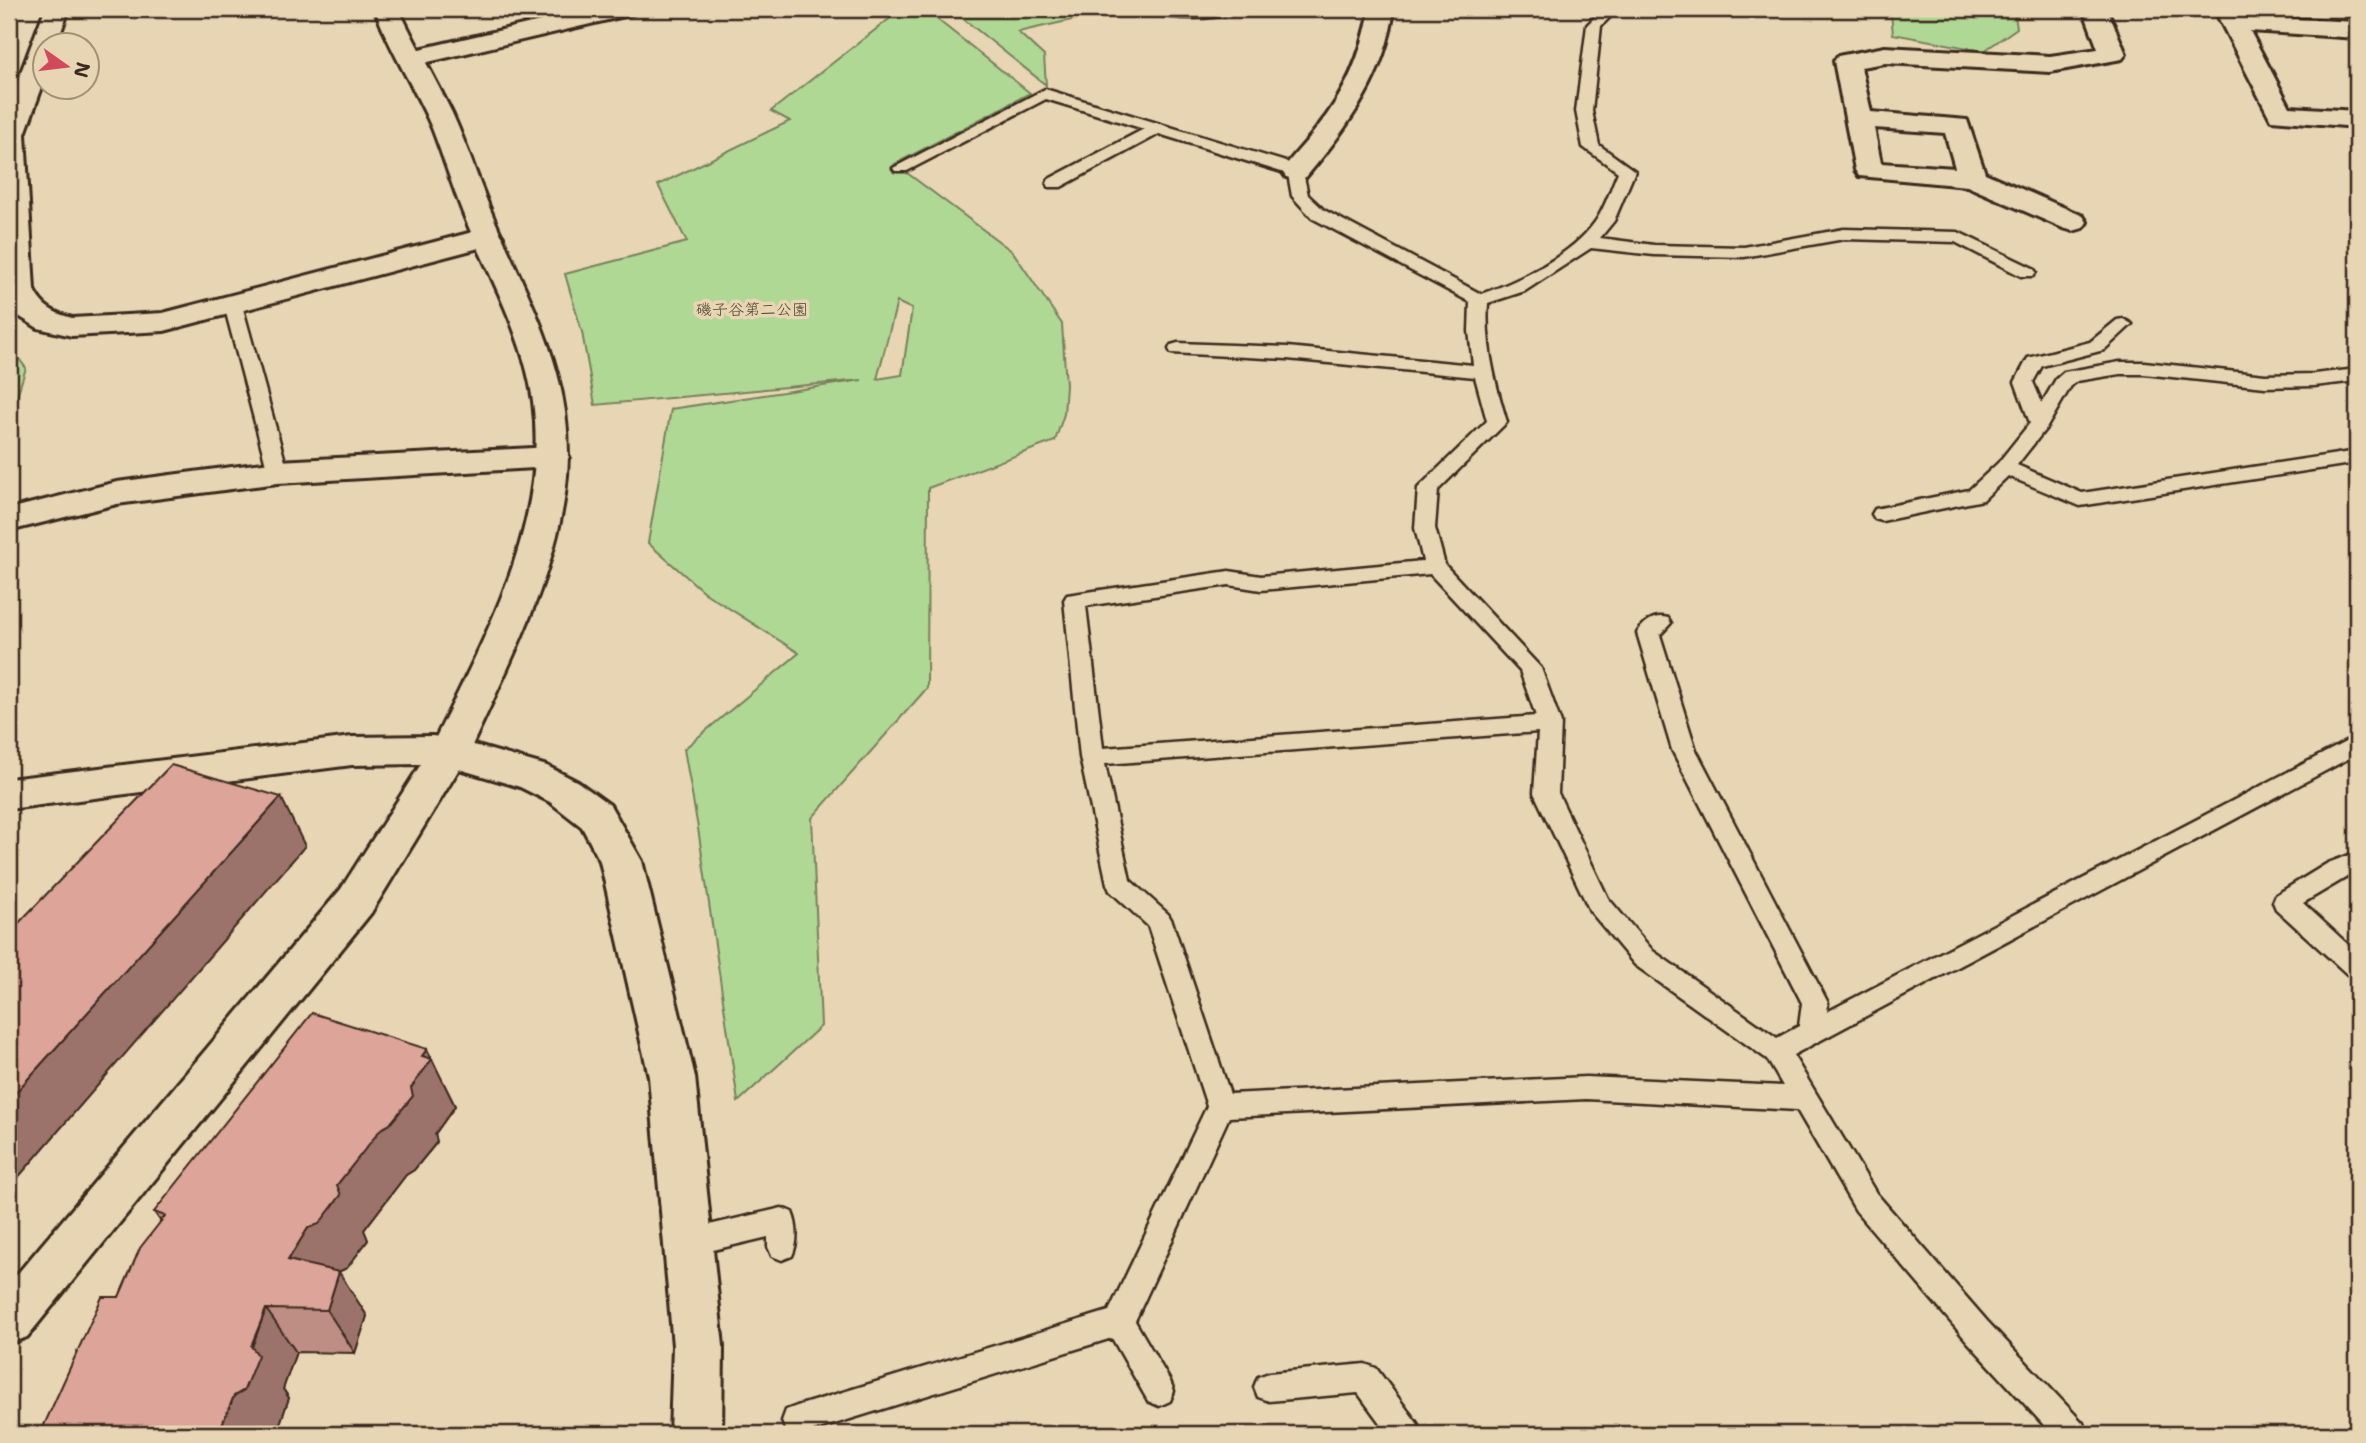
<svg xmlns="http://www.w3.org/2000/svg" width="2366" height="1443" font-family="'Shantell Sans','Klee One',sans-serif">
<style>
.green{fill:#b0d895;stroke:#76815a;stroke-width:2;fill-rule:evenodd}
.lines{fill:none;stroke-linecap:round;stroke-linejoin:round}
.lane-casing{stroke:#3b2a1e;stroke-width:5}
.street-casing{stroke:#3b2a1e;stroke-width:6}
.secondary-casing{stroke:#3b2a1e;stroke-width:6}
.lane{fill:#e8d5b3;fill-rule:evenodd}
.street{fill:#e8d5b3;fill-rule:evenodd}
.secondary{fill:#e8d5b3;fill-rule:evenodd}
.wall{fill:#be8d84;stroke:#3b2a1e;stroke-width:2}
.shaded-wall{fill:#9b736b;stroke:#3b2a1e;stroke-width:2}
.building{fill:#dda499;stroke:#3b2a1e;stroke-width:2}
.labels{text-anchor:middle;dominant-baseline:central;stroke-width:7;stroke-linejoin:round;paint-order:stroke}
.far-park-label{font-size:16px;fill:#4d4430;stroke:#e8d5b3}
</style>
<rect width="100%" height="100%" fill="#e8d5b3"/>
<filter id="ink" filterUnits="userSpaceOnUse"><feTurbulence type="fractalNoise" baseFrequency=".0143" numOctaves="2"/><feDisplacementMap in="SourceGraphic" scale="14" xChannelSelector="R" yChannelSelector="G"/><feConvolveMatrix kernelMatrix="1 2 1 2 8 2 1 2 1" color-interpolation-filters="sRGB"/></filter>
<g filter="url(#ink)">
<!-- green -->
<g class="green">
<path d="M902,9H924L1030,93L895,164L1013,252L1062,324L1066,385L1064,414L1055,441L928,488L927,688L812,818L821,1026L738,1102L698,828L684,749L799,653L705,593L648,543L671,409L862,380L595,405L582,332L565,274L687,242L658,185L790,121L771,111ZM897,302L912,309L902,375L877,379Z"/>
<polygon points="951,9 1070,9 1076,19 1018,32 1044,56 1046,85"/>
<polygon points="1881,9 2014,9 2017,28 1984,51 1893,34 1891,13"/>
<polygon points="9,346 26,368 15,402 9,409"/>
</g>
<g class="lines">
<!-- lane casing -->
<g class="lane-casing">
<g id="lane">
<path d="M1141,9H1244L1242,12C1209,20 1176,20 1143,12Z"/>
<path d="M1603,9H1618L1601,26L1592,111L1599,145L1635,171L1614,221L1600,238L1654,245L1744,247L1844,229L1958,232L2033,268L2036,272L2033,276H2021L1955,242L1844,239L1744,257L1654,255L1591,248L1525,291L1488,303C1485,344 1495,383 1507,422L1438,490L1435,528L1445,565L1541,668L1561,723L1558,793L1608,898L1653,951L1777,1038L1799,1026L1802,1003L1672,750L1637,633C1644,622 1654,614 1668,618L1671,623L1660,635L1696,750L1828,1003L1827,1012L2357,736V754L1793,1055L1876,1193L1987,1321L2083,1423L2087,1434H2052L1967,1341L1856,1211L1797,1110L1586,1099L1229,1117L1135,1321L1170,1381L1174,1391L1170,1401L1159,1406L1148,1401L1112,1338L802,1434L786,1432L782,1421L786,1410L797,1406L1109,1311L1207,1106L1148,926L1110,891L1107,884L1080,757L1064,600L1067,595L1229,571L1261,576L1423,561L1415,528L1418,488L1487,421L1475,377L1287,359L1171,353L1169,349L1171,345L1178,343L1287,347L1473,365L1469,331L1470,302L1312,218L1292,196L1288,174L1159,134L1061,187H1049L1047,183L1049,179L1144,129L1046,99L907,171H895L893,168L1045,89L1302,167L1308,195L1324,210L1481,294C1518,282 1572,255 1595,222C1605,208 1611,188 1618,172L1583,147L1576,111L1587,25ZM1430,574L1520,671L1536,716L1103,748L1086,606L1229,585L1261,590ZM1538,732L1534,793L1590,911L1635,965L1767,1059L1783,1086L1586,1077L1230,1094L1172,921L1168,914L1130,880L1105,764Z"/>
<polygon points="233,300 242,305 288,472 285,476 271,476 268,472 224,305"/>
<polygon points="2123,319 2132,324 2104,350 2042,366 2033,382 2042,403 2056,379 2064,372 2120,362 2144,362 2265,375 2314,374 2357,369 2357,381 2314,386 2265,387 2144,374 2120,374 2077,381 2071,386 2047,427 2017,465 2082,493 2357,451 2357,463 2080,506 2008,476 1983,500 1882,521 1875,519 1872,514 1875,509 1969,490 1998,463 2030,423 2015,382 2028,358 2090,342 2117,320"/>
<polygon points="2357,852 2357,871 2303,903 2357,953 2357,978 2348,975 2276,909 2273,902 2276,895 2328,863"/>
<path d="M782,1208L792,1212C798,1226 798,1243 792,1256L782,1260L772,1256L768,1247V1237L688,1256L678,1252L674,1243L678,1234L688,1230Z"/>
<polygon points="1365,1364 1376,1368 1417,1423 1421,1434 1388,1434 1358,1393 1269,1401 1258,1397 1254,1387 1258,1377 1269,1373"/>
</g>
</g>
<!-- street casing -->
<g class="street-casing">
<g id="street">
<path d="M45,9H69L56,46H46V76L25,134L34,290C42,307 54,313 72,318L163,313L488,228L498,231L503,237L498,243L164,331L72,336L38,328L17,315L9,301V104Z"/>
<polygon points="592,9 636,9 633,14 411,66 402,63 398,58 402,53"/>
<path d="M1370,9H1394C1385,76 1349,126 1306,177L1296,179L1286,177L1282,171C1292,156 1306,143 1317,128C1346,92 1362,54 1370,9Z"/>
<path d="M2083,9H2107L2126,54L2122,59L2050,72L1885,63L1861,67L1871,112L1967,120L1985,173L2083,216L2087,222L2083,228L2073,231L2063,228L1967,186L1859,176L1855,170L1834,61L1838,56L1885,47L2050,56L2098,49ZM1874,128L1945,133L1955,168L1881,163Z"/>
<polygon points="2214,9 2238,9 2242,16 2357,22 2357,38 2250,31 2290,107 2357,111 2357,127 2271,120"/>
<polygon points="552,447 564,450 569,457 564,464 552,467 278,483 117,504 9,531 9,509 117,482 278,461"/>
<polygon points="432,736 449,738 547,766 578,782 610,805 642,861 695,1077 723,1346 722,1434 670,1434 673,1346 649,1077 600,861 582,827 550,802 520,787 459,769 371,913 27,1337 9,1344 9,1284 341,889 421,764 352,765 9,809 9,779 352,737"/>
</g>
</g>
<!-- secondary casing -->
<g class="secondary-casing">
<path id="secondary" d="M375,9H399C415,44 435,78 452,113C468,148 480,186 495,221C536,315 580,388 565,494C552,585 506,670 469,752L463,762L449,766L435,762L429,752C481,644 550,526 533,401C524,338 492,281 467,223C454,192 444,159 432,128C415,88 389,50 375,9Z"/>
</g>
<!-- lane -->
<use href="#lane" class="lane"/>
<!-- street -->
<use href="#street" class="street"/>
<!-- secondary -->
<use href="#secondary" class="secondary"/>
</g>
<!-- wall -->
<polygon class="wall" points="431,1059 455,1106 435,1134 437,1142 414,1170 406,1175 364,1230 368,1240 347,1268 338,1272 367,1316 355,1353 296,1352 283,1389 289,1398 277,1432 119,1297 161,1222 154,1212"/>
<!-- shaded-wall -->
<g class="shaded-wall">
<polygon points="281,797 305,846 9,1188 9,1100"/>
<polygon points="427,1049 455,1106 435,1134 437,1142 414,1170 406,1175 364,1230 368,1240 347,1268 336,1273 288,1260 308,1228 337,1185 411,1088 422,1056"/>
<polygon points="339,1272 367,1316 355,1353 327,1310"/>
<polygon points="266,1309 296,1352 283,1389 289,1398 277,1432 272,1434 218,1434 234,1396"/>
</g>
<!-- building -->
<g class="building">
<polygon points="171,765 281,797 9,1100 9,933"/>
<polygon points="312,1013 427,1049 422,1056 432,1059 411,1088 413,1096 390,1124 381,1129 337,1185 341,1195 319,1224 308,1228 288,1260 339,1272 327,1310 266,1309 251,1346 258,1355 244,1390 234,1396 218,1434 40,1434 102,1297 119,1297 140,1248 165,1216 154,1212"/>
</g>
</g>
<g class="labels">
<!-- far-park labels -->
<g class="far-park-label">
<text x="752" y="309">磯子谷第二公園</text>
</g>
</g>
<!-- margin -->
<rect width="2366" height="1443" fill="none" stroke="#e8d5b3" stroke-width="35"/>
<rect x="18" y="18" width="2331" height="1408" fill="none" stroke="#3b2a1e" stroke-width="2.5" filter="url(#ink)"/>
<!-- north arrow -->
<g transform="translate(66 66) rotate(104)"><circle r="33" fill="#e8d5b3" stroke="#a39177" stroke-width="2"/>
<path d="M0-5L12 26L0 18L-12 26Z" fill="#d1495b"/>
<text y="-10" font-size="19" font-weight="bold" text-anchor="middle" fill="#3b2a1e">N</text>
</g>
</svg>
